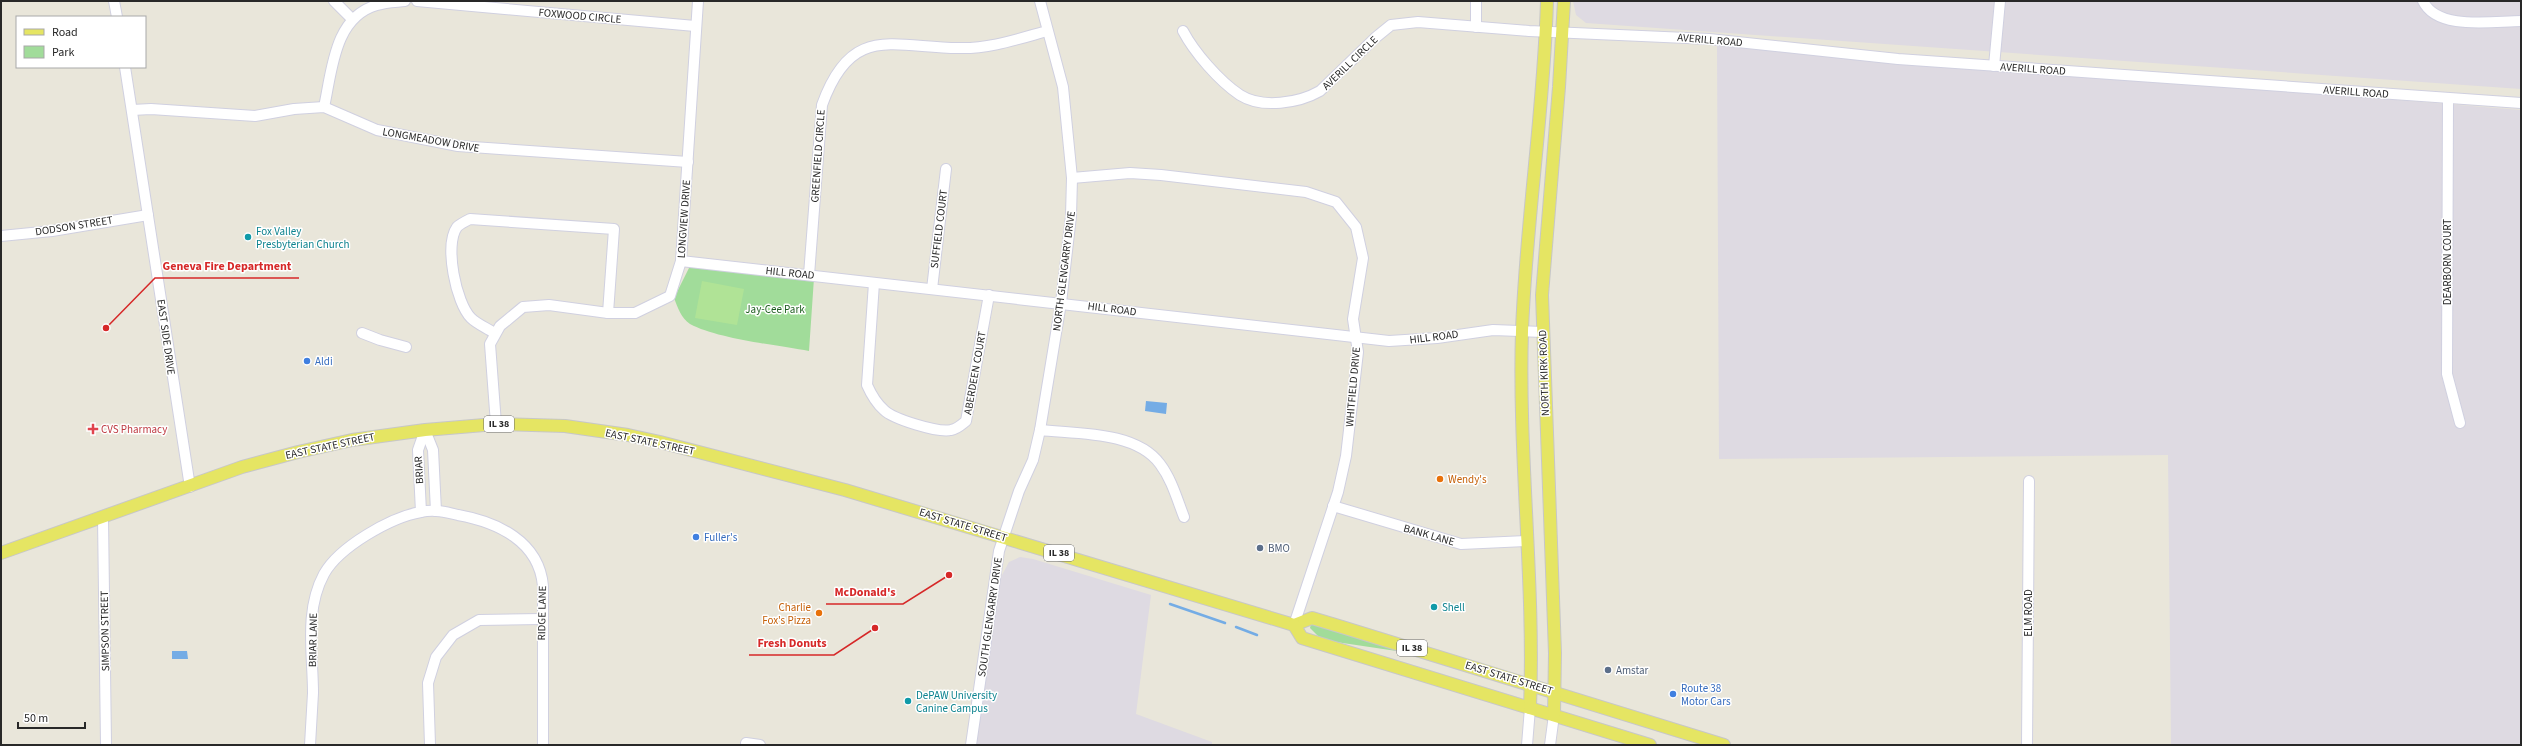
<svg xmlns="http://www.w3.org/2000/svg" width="2522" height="746" font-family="'Source Sans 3',sans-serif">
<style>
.industrial{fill:#dedae2}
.green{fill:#a1dc9a}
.pitch{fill:#b0e396}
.water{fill:#74ace5}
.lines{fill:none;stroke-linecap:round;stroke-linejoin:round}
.stream{stroke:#74ace5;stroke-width:2.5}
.minor-casing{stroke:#d0d0e0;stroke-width:12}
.major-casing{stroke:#c7c7c7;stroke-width:14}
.minor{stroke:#fff;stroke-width:10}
.major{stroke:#e5e563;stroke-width:12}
.culture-dot{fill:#0f9aa8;stroke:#fff;stroke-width:1.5}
.shop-dot{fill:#3f7fe0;stroke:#fff;stroke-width:1.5}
.health-dot{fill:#e0444e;stroke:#fff;stroke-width:1.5}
.food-dot{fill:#e8710a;stroke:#fff;stroke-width:1.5}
.service-dot{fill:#5c6f8a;stroke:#fff;stroke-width:1.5}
.labels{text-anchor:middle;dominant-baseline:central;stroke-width:3;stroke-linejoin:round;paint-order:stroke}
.shield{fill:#fff;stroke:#686868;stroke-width:1}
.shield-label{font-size:10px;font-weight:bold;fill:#282828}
.street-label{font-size:11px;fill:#282828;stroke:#fff}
.culture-label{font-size:11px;fill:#0d838f;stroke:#fff;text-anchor:start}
.park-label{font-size:11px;fill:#1e5e20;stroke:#fff}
.shop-label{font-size:11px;fill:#366cbe;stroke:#fff;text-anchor:start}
.health-label{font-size:11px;fill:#be3a42;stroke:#fff;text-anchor:start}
.food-label{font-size:11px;fill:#c56008;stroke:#fff;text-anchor:start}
.service-label{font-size:11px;fill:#4e5e75;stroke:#fff;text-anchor:start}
.leader{fill:none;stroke:#d62828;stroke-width:1.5}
.callout-dot{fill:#d62828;stroke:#fff;stroke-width:1.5}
.callout-label{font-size:12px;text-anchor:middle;font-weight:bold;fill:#d62828;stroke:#fff;stroke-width:3;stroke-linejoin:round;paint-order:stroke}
</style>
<rect width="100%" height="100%" fill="#e9e6da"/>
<!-- industrial -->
<g class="industrial">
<polygon points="1573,1 2521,1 2521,89 1586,23 1576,15"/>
<polygon points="1717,46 2521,110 2521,745 2171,745 2168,455 1719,459"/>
<polygon points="1020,557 1033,559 1151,595 1136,714 1212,742 1212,745 976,745 1001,577 1009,562"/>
</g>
<!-- green -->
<g class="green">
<path d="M690,266L814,278L809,351C777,345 718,339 690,324C681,318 678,308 674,298Z"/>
<polygon points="1311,624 1410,653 1336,642 1319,637 1310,628"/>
</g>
<!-- pitch -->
<polygon class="pitch" points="702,281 744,289 737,325 695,318"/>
<!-- water -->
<g class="water">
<polygon points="1146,401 1167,403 1166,414 1145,411"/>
<polygon points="172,651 187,651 188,659 172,659"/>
</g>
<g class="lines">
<!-- stream -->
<g class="stream">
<polyline points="1170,604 1225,623"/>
<polyline points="1236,627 1257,635"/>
</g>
<!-- minor casing -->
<g class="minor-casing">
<g id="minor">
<polyline points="114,1 117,17"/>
<polyline points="334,1 352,19"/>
<polyline points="417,1 695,26"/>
<path d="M2423,1C2437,31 2493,21 2521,21"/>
<polyline points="1476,27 1476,1"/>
<path d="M1183,31C1194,52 1219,81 1240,95C1262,109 1299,103 1320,91L1375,38L1391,25L1418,22L1529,31L1709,39L1898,59L2521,103"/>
<polyline points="1994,66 2000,1"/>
<polyline points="125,67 190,487"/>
<polyline points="2448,98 2447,374 2460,423"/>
<path d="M324,107C332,71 334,17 377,5C386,2 396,2 405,1"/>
<polyline points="132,110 151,109 255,116 294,109 324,107 377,130 458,146 688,162"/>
<polyline points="1072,178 1130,173 1161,175 1306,192 1336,202 1356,227 1363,258 1353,319 1358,352 1346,456 1338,492 1294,625"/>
<polyline points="1,236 52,231 148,215"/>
<polyline points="681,261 1389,341 1437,338 1493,330 1542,332"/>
<path d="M809,275L822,105C851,24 891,47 958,48C989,49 1018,39 1047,31"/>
<path d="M874,283L867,385C871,394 876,403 884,410C893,419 938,433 951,430C957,429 961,425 966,421L989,295"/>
<polyline points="932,289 946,169"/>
<polyline points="362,333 380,340 406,347"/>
<path d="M494,333C487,328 477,324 471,318C456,303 444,245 457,227C460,224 466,221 470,219L614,229L608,313"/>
<polyline points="496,424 490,344 500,326 523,307 549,305 608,313 635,313 670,296 681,261 698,1"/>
<polyline points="425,430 433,450 436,511"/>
<path d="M1040,430C1077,434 1136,431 1160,464C1172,480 1177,499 1184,517"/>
<polyline points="1333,506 1461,544 1528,541"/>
<polyline points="421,512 418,450 425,430"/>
<polyline points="103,518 106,745"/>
<polyline points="746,743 760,745"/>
<path d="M310,745C311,728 312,711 313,693C313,654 304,611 324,574C339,547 391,517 421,512C434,509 446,512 458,515C497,522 539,541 543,586V745"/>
<polyline points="430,745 428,683 436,657 453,635 479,620 541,619"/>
<polyline points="971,745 999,551 1019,491 1033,460 1040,430 1061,303 1071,216 1072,178 1063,87 1040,1"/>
<polyline points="1527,745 1530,708"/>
<polyline points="1550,745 1554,715"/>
<polyline points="2027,745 2029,481"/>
</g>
</g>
<!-- major casing -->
<g class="major-casing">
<g id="major">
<polyline points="1,553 242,467 298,452 352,440 425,430 496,424 565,426 628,435 660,442 845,490 1294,625 1312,618 1342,627 1724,745"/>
<polyline points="1294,625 1302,638 1650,745"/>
<path d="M1530,708C1535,582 1518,456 1522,331C1526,221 1544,111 1547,1"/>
<polyline points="1554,715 1555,653 1542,295 1559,87 1564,1"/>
</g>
</g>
<!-- minor -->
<use href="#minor" class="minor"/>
<!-- major -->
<use href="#major" class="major"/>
</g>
<!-- markers -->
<g class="culture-dot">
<circle cx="248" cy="237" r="4"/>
<circle cx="1434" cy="607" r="4"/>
<circle cx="908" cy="701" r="4"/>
</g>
<g class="shop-dot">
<circle cx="307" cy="361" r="4"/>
<circle cx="696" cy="537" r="4"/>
<circle cx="1673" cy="694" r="4"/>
</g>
<path class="health-dot" d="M91 423h4v4h4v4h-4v4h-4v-4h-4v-4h4z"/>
<g class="food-dot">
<circle cx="1440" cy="479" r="4"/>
<circle cx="819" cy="613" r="4"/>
</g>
<g class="service-dot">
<circle cx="1260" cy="548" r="4"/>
<circle cx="1608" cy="670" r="4"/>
</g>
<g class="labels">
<!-- shield labels -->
<g class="shield">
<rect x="484" y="416" width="30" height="16" rx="3"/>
<rect x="1044" y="545" width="30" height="16" rx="3"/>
<rect x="1397" y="640" width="30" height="16" rx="3"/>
</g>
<g class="shield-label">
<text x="499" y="424">IL 38</text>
<text x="1059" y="553">IL 38</text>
<text x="1412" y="648">IL 38</text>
</g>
<!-- street labels -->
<g class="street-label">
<text transform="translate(580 16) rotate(5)">FOXWOOD CIRCLE</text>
<text transform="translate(1710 40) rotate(5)">AVERILL ROAD</text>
<text transform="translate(1350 63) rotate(-44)">AVERILL CIRCLE</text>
<text transform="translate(2033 69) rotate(4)">AVERILL ROAD</text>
<text transform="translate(2356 92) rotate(4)">AVERILL ROAD</text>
<text transform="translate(431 140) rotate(10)">LONGMEADOW DRIVE</text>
<text transform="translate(818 156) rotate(-86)">GREENFIELD CIRCLE</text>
<text transform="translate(684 219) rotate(-86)">LONGVIEW DRIVE</text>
<text transform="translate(74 226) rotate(-9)">DODSON STREET</text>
<text transform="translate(939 229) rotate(-83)">SUFFIELD COURT</text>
<text transform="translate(2447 262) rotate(-90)">DEARBORN COURT</text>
<text transform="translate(1064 271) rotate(-83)">NORTH GLENGARRY DRIVE</text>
<text transform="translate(790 273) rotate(6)">HILL ROAD</text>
<text transform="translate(1112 309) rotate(7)">HILL ROAD</text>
<text transform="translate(166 337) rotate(82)">EAST SIDE DRIVE</text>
<text transform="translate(1434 337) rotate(-7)">HILL ROAD</text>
<text transform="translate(975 373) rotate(-80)">ABERDEEN COURT</text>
<text transform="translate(1544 373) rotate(-92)">NORTH KIRK ROAD</text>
<text transform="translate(1353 387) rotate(-85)">WHITFIELD DRIVE</text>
<text transform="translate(650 442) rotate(12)">EAST STATE STREET</text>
<text transform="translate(330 446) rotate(-12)">EAST STATE STREET</text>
<text transform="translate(419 470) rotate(-93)">BRIAR</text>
<text transform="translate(963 525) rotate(17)">EAST STATE STREET</text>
<text transform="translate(1429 535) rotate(16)">BANK LANE</text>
<text transform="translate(542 613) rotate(-89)">RIDGE LANE</text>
<text transform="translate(2028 613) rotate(-90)">ELM ROAD</text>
<text transform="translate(990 617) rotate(-82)">SOUTH GLENGARRY DRIVE</text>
<text transform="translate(105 631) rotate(-91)">SIMPSON STREET</text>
<text transform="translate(313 640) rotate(-89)">BRIAR LANE</text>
<text transform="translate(1509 678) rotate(17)">EAST STATE STREET</text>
</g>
<!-- culture labels -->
<g class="culture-label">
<text x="256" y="231">Fox Valley<tspan x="256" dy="13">Presbyterian Church</tspan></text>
<text x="1442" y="607">Shell</text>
<text x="916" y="695">DePAW University<tspan x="916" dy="13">Canine Campus</tspan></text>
</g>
<!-- park labels -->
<g class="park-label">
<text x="775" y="309">Jay-Cee Park</text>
</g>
<!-- shop labels -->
<g class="shop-label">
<text x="315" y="361">Aldi</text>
<text x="704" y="537">Fuller's</text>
<text x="1681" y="688">Route 38<tspan x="1681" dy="13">Motor Cars</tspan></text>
</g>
<!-- health labels -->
<g class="health-label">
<text x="101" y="429">CVS Pharmacy</text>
</g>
<!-- food labels -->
<g class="food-label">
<text x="1448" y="479">Wendy's</text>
<text x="811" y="607" text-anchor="end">Charlie<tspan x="811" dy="13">Fox's Pizza</tspan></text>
</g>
<!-- service labels -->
<g class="service-label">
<text x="1268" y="548">BMO</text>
<text x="1616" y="670">Amstar</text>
</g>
</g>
<!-- callouts -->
<path class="leader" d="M106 328L155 278H299M949 575L903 604H826M875 628L834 655H749"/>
<g class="callout-dot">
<circle cx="106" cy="328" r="4"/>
<circle cx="949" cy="575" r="4"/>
<circle cx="875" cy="628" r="4"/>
</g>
<g class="callout-label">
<text x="227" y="270">Geneva Fire Department</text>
<text x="865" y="596">McDonald's</text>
<text x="792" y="647">Fresh Donuts</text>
</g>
<!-- border -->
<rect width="2522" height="746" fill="none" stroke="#282828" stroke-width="4"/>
<!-- legend -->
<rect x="16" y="16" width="130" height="52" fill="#ffffff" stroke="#a9a9a9"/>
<rect x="24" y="29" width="20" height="6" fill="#e5e563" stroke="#a9a9a9"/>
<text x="52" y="36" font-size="12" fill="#282828">Road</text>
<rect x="24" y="46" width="20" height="12" fill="#a1dc9a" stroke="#a9a9a9"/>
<text x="52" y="56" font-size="12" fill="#282828">Park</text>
<!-- scale -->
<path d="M18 722v6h67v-6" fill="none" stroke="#282828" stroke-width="2"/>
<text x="24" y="722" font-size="12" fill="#282828" stroke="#ffffff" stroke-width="3" paint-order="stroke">50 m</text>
</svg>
